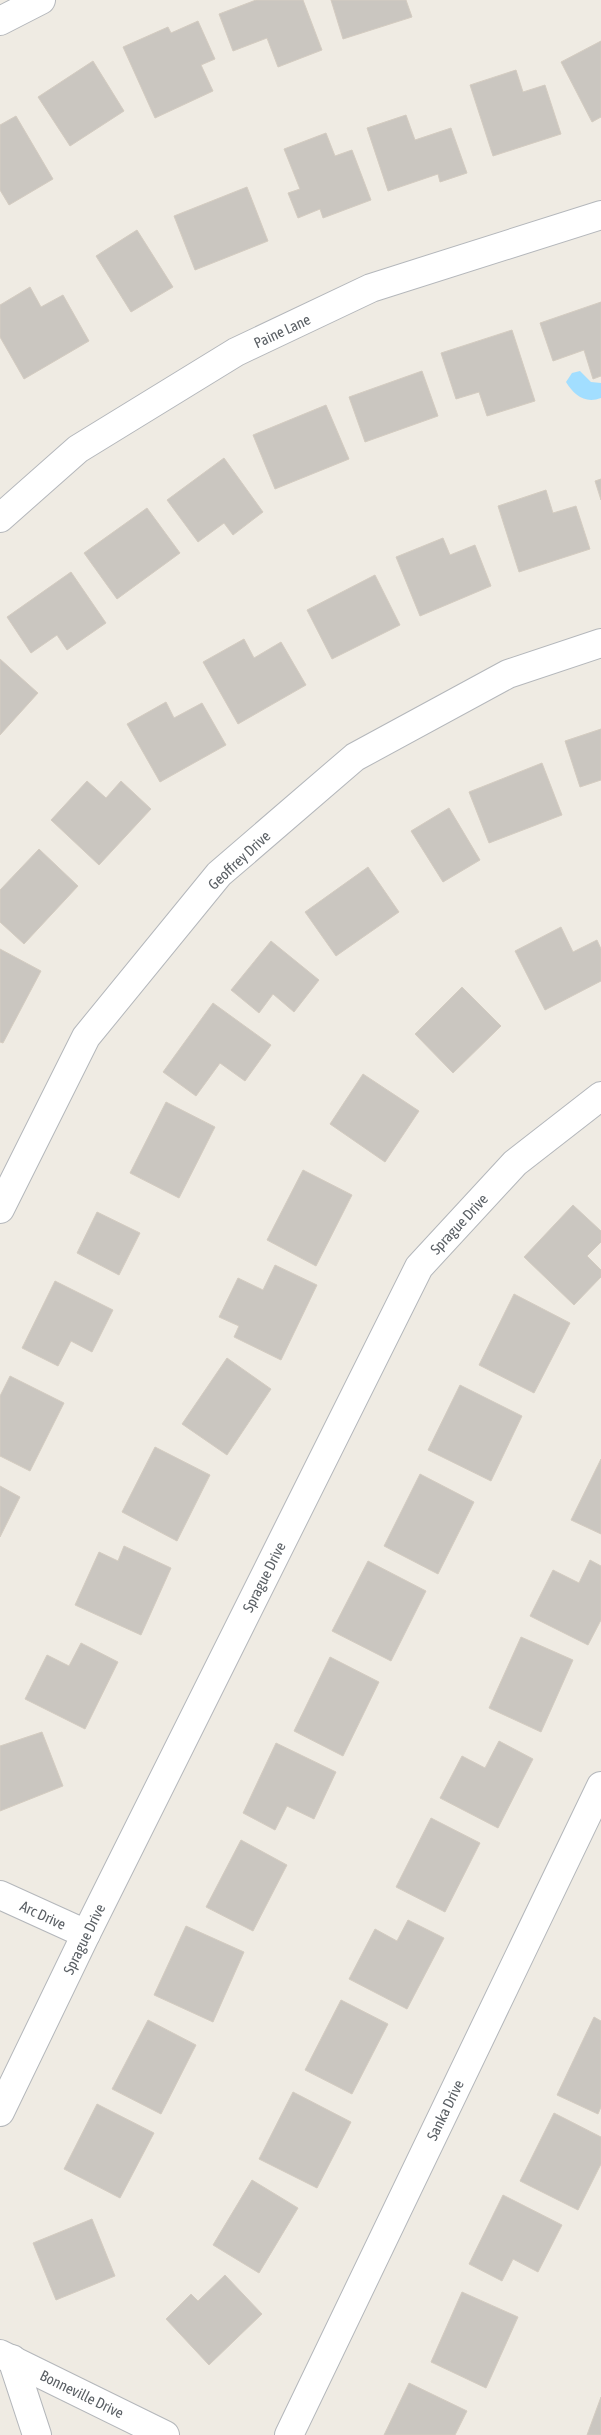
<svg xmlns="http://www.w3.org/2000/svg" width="601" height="2435" font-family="'Asap Condensed',sans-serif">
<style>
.water{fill:#a2deff}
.building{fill:#cac6c0;stroke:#d4ccc1}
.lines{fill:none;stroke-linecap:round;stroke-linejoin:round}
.minor-casing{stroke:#b4b7bb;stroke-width:30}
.minor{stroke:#fff;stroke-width:28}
.labels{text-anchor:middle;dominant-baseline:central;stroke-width:4;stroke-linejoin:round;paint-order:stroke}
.street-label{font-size:15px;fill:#5b6065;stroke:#fff}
</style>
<rect width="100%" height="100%" fill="#efebe3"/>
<!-- water -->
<path class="water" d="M580,371L591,382L601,383V398C585,404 574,395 566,382L572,373Z"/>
<!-- building -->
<g class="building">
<polygon points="256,0 303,0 322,50 278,67 267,38 233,51 219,14"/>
<polygon points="331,0 406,0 412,17 343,39"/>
<polygon points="198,21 215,59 201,65 213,91 155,118 123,47 168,27 171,33"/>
<polygon points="601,41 601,117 592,122 561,62"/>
<polygon points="93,61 124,111 70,146 38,97"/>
<polygon points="516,70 523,92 545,85 561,134 493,156 470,85"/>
<polygon points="406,115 415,140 451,128 467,173 440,182 438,174 388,191 367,128"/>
<polygon points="16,116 53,179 9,205 0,190 0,125"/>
<polygon points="326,133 335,156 352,150 371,200 323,218 320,209 298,218 288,193 300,189 284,149"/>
<polygon points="247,187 268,241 195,270 174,216"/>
<polygon points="137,230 173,287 131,312 96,256"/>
<polygon points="30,287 41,307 63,295 89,341 24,379 0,337 0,305"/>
<polygon points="601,302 601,376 593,379 584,350 553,361 540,323"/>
<polygon points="512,330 535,401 487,416 479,392 456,399 441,353"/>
<polygon points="422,371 438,416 365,442 349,397"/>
<polygon points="326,405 349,459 275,489 253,435"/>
<polygon points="224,458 263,512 233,535 224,523 198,542 167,500"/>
<polygon points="601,479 601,500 595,481"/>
<polygon points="546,490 553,513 576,506 590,549 519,572 498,506"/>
<polygon points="147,508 180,553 117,599 84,553"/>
<polygon points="443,538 450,555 475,545 491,586 420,616 396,557"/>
<polygon points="71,572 106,623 67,650 57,635 31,653 7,617"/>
<polygon points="375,575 400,625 332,659 307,610"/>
<polygon points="244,639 254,658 281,642 306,685 238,724 203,662"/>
<polygon points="0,659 38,693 0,735"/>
<polygon points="166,702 174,718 202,703 226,745 160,782 127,724"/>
<polygon points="601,729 601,780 580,787 565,741"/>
<polygon points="542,763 562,815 489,843 469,792"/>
<polygon points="87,781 106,798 121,781 151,809 99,865 51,820"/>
<polygon points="449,808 480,860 443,882 411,831"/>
<polygon points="39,849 78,886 24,944 0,922 0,890"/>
<polygon points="368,867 399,912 336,956 305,912"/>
<polygon points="561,927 573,952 597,940 601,949 601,981 545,1010 515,951"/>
<polygon points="271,941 319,980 294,1012 273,994 259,1013 231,990"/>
<polygon points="0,949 41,971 3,1043 0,1042"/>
<polygon points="462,987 501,1026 453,1073 415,1034"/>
<polygon points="213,1003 271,1045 245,1081 220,1063 196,1096 163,1072"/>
<polygon points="363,1074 419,1111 385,1162 330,1124"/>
<polygon points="166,1102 215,1127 179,1198 130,1173"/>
<polygon points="303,1170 352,1195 316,1266 267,1240"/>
<polygon points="573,1205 601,1231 601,1242 587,1256 601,1270 601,1277 574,1305 524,1257"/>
<polygon points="97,1212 140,1233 119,1275 77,1253"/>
<polygon points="275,1265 317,1285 281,1360 234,1337 239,1326 219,1317 238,1278 263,1290"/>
<polygon points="55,1281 113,1310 92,1352 71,1341 58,1366 22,1348"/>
<polygon points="514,1294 570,1323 534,1393 479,1365"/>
<polygon points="227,1358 271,1389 227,1455 182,1424"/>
<polygon points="10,1376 64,1403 30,1471 0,1456 0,1396"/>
<polygon points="460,1385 522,1416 491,1481 428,1450"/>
<polygon points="155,1447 210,1475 177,1541 122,1512"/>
<polygon points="601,1459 601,1534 571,1520"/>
<polygon points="420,1474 474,1502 438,1574 384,1546"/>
<polygon points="0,1486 20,1497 0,1537"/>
<polygon points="124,1546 171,1568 141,1635 75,1605 99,1552 118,1561"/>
<polygon points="590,1560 601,1566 601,1620 588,1645 530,1616 553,1570 579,1583"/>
<polygon points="368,1561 426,1591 391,1661 332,1631"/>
<polygon points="521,1637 573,1660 541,1732 489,1708"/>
<polygon points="81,1643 118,1662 85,1729 25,1699 47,1655 69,1666"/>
<polygon points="330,1657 379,1682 343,1756 294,1731"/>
<polygon points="42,1732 63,1786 0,1811 0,1746"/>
<polygon points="499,1741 533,1759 498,1828 440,1798 462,1756 485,1768"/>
<polygon points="276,1743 336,1772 314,1819 287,1806 275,1830 243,1813"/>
<polygon points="431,1818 480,1843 445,1912 396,1887"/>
<polygon points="241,1840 287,1865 253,1931 206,1907"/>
<polygon points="408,1920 444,1938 407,2009 349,1979 375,1929 397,1941"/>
<polygon points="186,1926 244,1952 213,2022 154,1995"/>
<polygon points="341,2000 388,2024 352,2094 305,2070"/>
<polygon points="594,2017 601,2021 601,2107 598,2114 557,2095"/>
<polygon points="148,2020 196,2045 161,2114 112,2089"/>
<polygon points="293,2092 351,2122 317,2188 259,2159"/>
<polygon points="97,2104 154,2133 120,2198 64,2169"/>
<polygon points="554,2113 601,2137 601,2164 578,2210 520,2181"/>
<polygon points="252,2180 298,2208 259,2273 213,2245"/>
<polygon points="503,2195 562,2225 538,2272 513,2259 502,2281 469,2264"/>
<polygon points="92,2219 115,2276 56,2300 33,2243"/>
<polygon points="225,2275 262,2314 209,2365 166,2319 191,2294 198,2301"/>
<polygon points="462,2292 518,2317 486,2388 431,2362"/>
<polygon points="409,2383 467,2411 455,2435 384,2435"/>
<polygon points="601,2397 601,2435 587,2435"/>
</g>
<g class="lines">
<!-- minor casing -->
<g class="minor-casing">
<g id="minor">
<polyline points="0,21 41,0"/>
<polyline points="0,518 78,449 236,352 371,288 601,215"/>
<polyline points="0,1209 86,1037 219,874 355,757 508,674 601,643"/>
<polyline points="0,1895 86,1934"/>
<polyline points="0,2112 86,1934 419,1267 515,1163 601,1096"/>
<polyline points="0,2354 165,2435"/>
<polyline points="12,2359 37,2435"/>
<polyline points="289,2435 601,1786"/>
</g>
</g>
<!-- minor -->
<use href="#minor" class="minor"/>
</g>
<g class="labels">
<!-- street labels -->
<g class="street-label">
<text transform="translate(282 331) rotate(-25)">Paine Lane</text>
<text transform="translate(239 860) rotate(-43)">Geoffrey Drive</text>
<text transform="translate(459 1224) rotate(-47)">Sprague Drive</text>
<text transform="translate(264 1577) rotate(-63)">Sprague Drive</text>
<text transform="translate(43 1915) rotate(25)">Arc Drive</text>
<text transform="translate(84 1939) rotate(-64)">Sprague Drive</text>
<text transform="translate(445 2110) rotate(-64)">Sanka Drive</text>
<text transform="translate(82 2394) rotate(26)">Bonneville Drive</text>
</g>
</g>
</svg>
